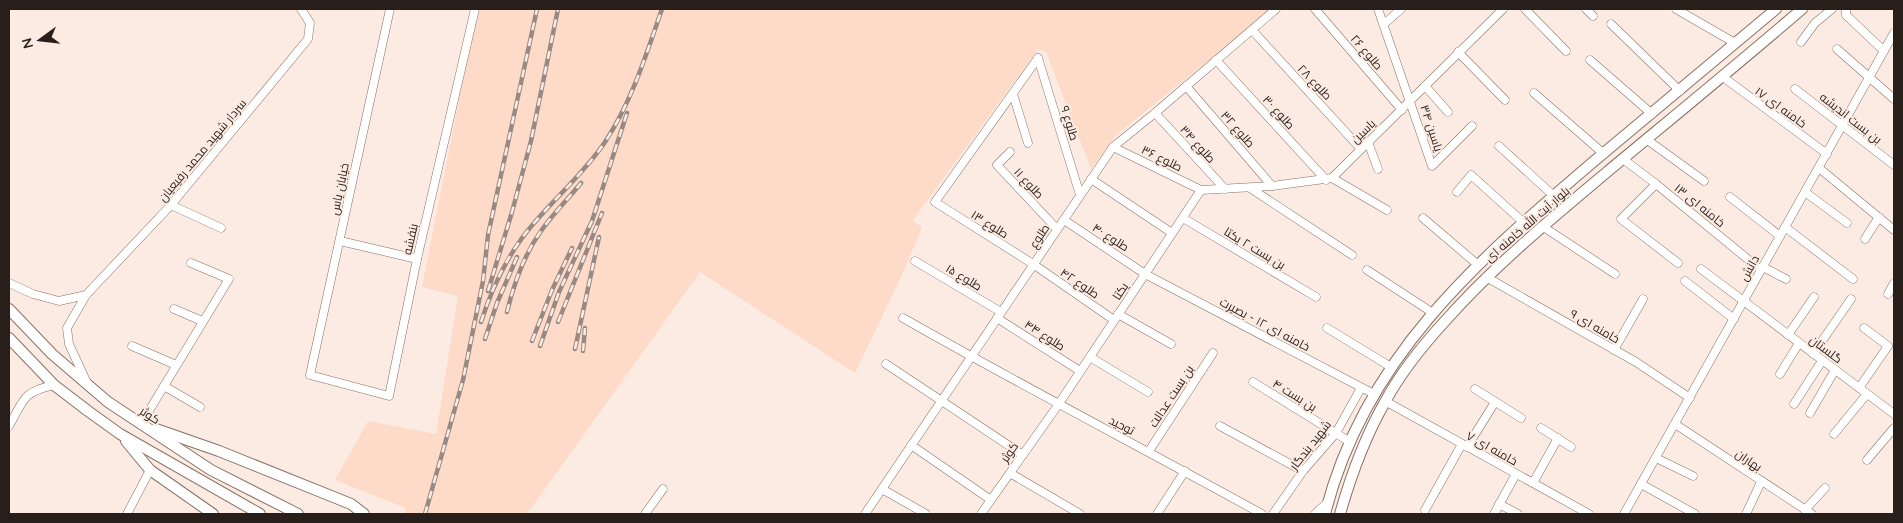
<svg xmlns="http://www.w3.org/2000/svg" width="1903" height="523" font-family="Quicksand,Cairo,sans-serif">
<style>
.built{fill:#fedac8}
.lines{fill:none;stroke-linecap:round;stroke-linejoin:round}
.minor-casing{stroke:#8a7164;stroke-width:9}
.major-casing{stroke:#8a7164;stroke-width:12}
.minor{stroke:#fff;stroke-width:8}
.major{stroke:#fff;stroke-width:10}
.rail-casing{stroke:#988a83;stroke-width:4.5}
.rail{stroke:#fcebe2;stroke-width:2.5;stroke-dasharray:8;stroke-linecap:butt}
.labels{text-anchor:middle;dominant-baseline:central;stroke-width:4;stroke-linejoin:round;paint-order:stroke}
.street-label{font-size:12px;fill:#291f1a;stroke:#fcebe2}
</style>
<rect width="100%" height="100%" fill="#fcebe2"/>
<!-- built -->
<polygon class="built" points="477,9 1272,9 1116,135 1091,169 1046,52 1038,49 913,220 922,228 901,277 855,373 700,272 527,514 404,514 406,508 335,480 368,421 436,434 458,296 422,287"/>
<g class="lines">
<!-- minor casing -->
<g class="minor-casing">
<g id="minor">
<polyline points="390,9 310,375 389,396 417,259 475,9"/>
<polyline points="1315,9 1402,110"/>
<polyline points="1378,9 1432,166 1472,126"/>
<polyline points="1525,9 1566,51"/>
<polyline points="1586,9 1593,16"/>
<polyline points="1676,9 1735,43"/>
<polyline points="1846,9 1846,15 1884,51"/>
<polyline points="1384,24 1401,9"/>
<polyline points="1611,24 1680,91"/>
<polyline points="1252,30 1361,149"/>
<polyline points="1801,42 1815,23 1832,9"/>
<polyline points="1837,49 1894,99"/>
<polyline points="1458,52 1505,100"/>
<polyline points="1038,58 935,202 1033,264 1114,320"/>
<polyline points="1038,58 1080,195"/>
<polyline points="1216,60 1326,180"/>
<polyline points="1590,60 1652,114"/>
<polyline points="1723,77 1827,154"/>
<polyline points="1186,86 1272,186"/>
<polyline points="1425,86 1448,112"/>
<polyline points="1795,89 1894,165"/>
<polyline points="1534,93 1604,154"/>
<polyline points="1013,94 1028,143"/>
<polyline points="1155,113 1225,189"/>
<polyline points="1646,139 1704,181"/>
<polyline points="1368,142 1378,169"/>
<polyline points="1499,146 1554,196"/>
<polyline points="1113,147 1201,190 1272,186 1332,178 1503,9"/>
<polyline points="1010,152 997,165 1057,229"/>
<polyline points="1623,159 1656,184 1761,270"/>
<polyline points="1819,168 1894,230"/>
<polyline points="1332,178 1387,210"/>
<polyline points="1091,179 1172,233"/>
<polyline points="1656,184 1621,219 1678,263"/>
<polyline points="1250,188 1352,255"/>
<polyline points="1457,192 1471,175 1523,222"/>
<polyline points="1805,192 1847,223"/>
<polyline points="1730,197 1780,236"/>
<polyline points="171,205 221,228"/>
<polyline points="1183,218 1316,297"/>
<polyline points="1423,218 1477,264"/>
<polyline points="1064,220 1145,274 1374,394"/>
<polyline points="1542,226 1615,274"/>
<polyline points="1785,227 1853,279"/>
<polyline points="1865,239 1879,217"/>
<polyline points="340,241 417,259"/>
<polyline points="915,261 1001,312"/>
<polyline points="1763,267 1786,279"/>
<polyline points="1701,269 1894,414"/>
<polyline points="1367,270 1433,313"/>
<polyline points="1486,277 1636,362 1690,398"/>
<polyline points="1685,281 1734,319"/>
<polyline points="9,283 33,294 59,301 86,295"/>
<polyline points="1888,294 1894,283"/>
<polyline points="174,309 202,321"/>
<polyline points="1118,314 1171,344"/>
<path d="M903,318C1022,386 1143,448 1262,514"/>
<polyline points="997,318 1080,371"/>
<polyline points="1327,328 1391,367"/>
<polyline points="1788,335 1814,297"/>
<polyline points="132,346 176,365"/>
<polyline points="1614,350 1643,299"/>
<polyline points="1813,354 1851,299"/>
<polyline points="1090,357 1148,392"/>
<polyline points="886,364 1023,455"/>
<polyline points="1780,374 1799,343"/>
<polyline points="1253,382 1350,442"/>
<polyline points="87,383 69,344 67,328 86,295 171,205 308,39 310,23 301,9"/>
<polyline points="164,386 200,407"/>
<polyline points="1859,388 1888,346 1864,328"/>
<polyline points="1475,389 1521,418"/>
<polyline points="1385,401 1589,514"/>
<polyline points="1794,404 1822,361"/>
<polyline points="1810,413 1835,370"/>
<polyline points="141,424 229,279 191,263"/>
<polyline points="1675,424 1812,514"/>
<path d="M9,426C24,400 22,392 54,385"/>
<polyline points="1220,426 1303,471"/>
<polyline points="1541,428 1571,447"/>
<polyline points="1834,434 1867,394"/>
<polyline points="911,445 991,500"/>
<polyline points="1467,447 1495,402"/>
<polyline points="1149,451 1213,353"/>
<polyline points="1656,458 1693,476"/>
<polyline points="1867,460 1894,428"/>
<polyline points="1010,473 1080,514"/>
<polyline points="1533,483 1558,438"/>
<polyline points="1641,484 1695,514"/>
<polyline points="882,489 926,514"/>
<polyline points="1499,504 1518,514"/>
<polyline points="1425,510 1462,444"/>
<polyline points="1805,510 1825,488"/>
<polyline points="127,514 150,470"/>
<polyline points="645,514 663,489"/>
<polyline points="865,514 1113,147 1155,113 1276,9"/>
<polyline points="981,514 1058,405 1201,190"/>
<polyline points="1157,514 1185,471"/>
<polyline points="1273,514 1303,471 1336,433 1361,388"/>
<polyline points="1315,514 1328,502"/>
<polyline points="1494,514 1516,474"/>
<polyline points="1624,514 1894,33"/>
<polyline points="1746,514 1761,482"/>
</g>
</g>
<!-- major casing -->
<g class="major-casing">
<g id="major">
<polyline points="9,309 52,354 108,402 211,470 298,514"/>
<polyline points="9,338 54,385 88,411 120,434 260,514"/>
<polyline points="156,429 219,451 351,504 364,514"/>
<polyline points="126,441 150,470 213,514"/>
<path d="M1325,514C1364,358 1476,262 1593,162C1654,111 1715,60 1776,9"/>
<path d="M1340,514C1351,475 1365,437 1385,402C1401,372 1423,345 1446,320C1495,265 1551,219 1607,172C1672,118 1738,64 1802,9"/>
</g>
</g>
<!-- minor -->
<use href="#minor" class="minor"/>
<!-- major -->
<use href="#major" class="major"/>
<!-- rail casing -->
<g class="rail-casing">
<g id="rail">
<polyline points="488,291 512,212 531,141 558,9"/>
<path d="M507,312C514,283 524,255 541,231C553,214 568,199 581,183"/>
<path d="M481,322C493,285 509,251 535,222C558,195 585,172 605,142C632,101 646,55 662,9"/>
<polyline points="558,322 602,213"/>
<polyline points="485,339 497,303 517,257"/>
<polyline points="532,341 552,290 572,248"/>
<polyline points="540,346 559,292 592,221 627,113"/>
<polyline points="575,349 599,237"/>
<polyline points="583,351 585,328"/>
<polyline points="425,514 463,380 483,281 488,235 537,9"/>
</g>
</g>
<!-- rail -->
<use href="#rail" class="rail"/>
</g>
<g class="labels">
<!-- street labels -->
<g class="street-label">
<text transform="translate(1367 52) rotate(49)">طلوع ۲۶</text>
<text transform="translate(1315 82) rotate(47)">طلوع ۲۸</text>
<text transform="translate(1781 107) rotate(36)">خامنه ای ۱۷</text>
<text transform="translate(1279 112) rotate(48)">طلوع ۳۰</text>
<text transform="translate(1851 118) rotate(38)">بن بست اندیشه</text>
<text transform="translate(1070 123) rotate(73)">طلوع ۹</text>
<text transform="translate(1432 128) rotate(72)">یاسین ۳۴</text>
<text transform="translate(1238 129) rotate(49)">طلوع ۳۲</text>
<text transform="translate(1363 131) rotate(-44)">یاسین</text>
<text transform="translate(1198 144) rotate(48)">طلوع ۳۴</text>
<text transform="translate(202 150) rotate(-50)">سردار شهید محمد رفیعیان</text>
<text transform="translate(1162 158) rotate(26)">طلوع ۳۶</text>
<text transform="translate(1029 183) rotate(47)">طلوع ۱۱</text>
<text transform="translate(339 189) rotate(-78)">خیابان یاس</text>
<text transform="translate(1700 205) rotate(39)">خامنه ای ۱۳</text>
<text transform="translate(990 224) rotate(32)">طلوع ۱۳</text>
<text transform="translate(1527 224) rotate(-41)">بلوار آیت الله خامنه ای</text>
<text transform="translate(1039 236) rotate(-56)">طلوع</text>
<text transform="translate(1111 237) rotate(33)">طلوع ۴۰</text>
<text transform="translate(410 239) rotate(-77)">بنفشه</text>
<text transform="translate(1255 248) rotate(31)">بن بست ۲ یکتا</text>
<text transform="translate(1749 268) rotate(-61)">دانش</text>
<text transform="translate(964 277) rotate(31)">طلوع ۱۵</text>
<text transform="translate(1080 283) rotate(34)">طلوع ۴۲</text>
<text transform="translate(1120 291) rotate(-56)">یکتا</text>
<text transform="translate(1265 324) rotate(28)">خامنه ای ۱۲ - بصیرت</text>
<text transform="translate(1595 326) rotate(30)">خامنه ای ۹</text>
<text transform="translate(1045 335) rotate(33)">طلوع ۴۴</text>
<text transform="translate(1826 349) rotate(37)">گلستان</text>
<text transform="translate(1295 395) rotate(32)">بن بست ۴</text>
<text transform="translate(1171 396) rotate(-57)">بن بست عدالت</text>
<text transform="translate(150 415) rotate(33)">کوثر</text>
<text transform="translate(1122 425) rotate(27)">توحید</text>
<text transform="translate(1310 445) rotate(-52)">شهید بندگار</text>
<text transform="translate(1492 448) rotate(29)">خامنه ای ۷</text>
<text transform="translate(1009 452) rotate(-55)">کوثر</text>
<text transform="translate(1749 460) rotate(34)">بهاران</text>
</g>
</g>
<!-- border -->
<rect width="1903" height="523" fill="none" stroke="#291f1a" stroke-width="20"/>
<!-- north arrow -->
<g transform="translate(40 40) rotate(255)" stroke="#fcebe2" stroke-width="4" paint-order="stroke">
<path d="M0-4L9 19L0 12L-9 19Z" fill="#291f1a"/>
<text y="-8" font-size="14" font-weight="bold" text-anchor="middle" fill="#291f1a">N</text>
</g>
</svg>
